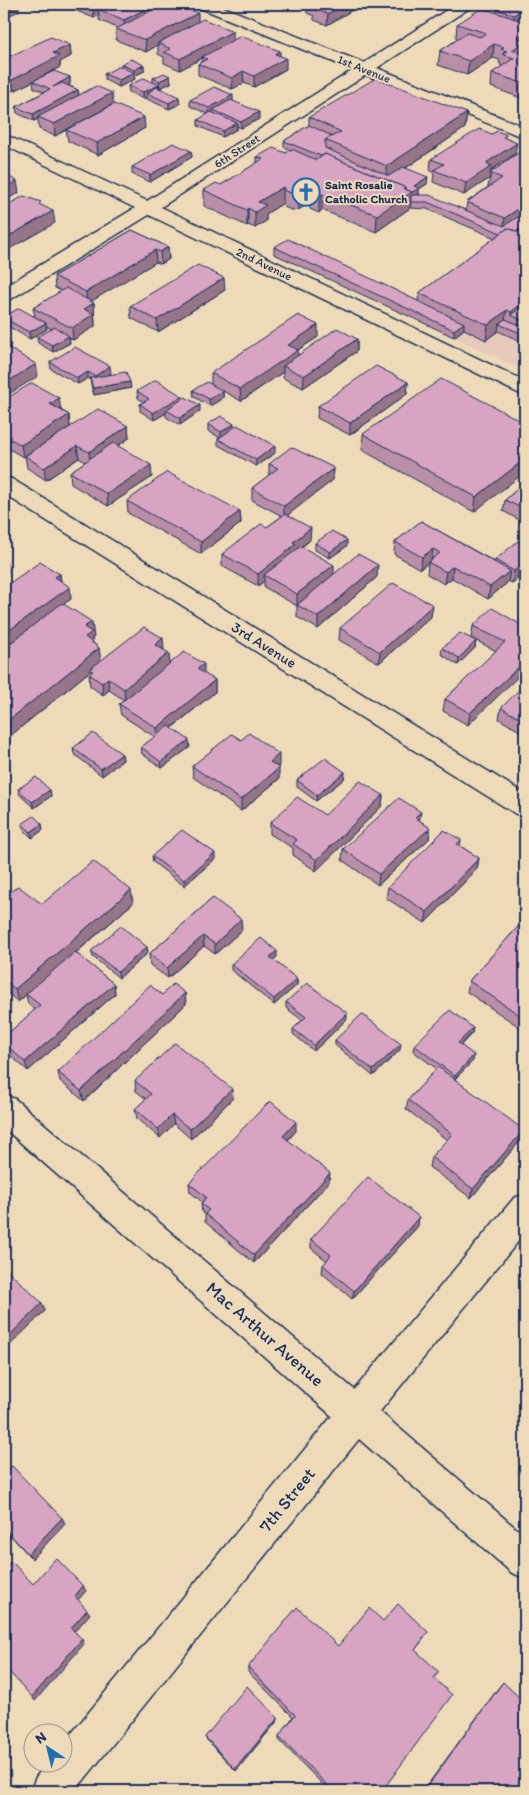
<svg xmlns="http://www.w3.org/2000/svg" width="529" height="1795" font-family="Itim,sans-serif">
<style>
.built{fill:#e7cabb}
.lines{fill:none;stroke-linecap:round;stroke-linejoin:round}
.minor-casing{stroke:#1b2f5e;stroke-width:3}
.tertiary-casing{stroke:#1b2f5e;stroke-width:3}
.minor{fill:#eedab8;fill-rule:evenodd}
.tertiary{fill:#eedab8;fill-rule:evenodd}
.wall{fill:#b98ea7;stroke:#1b2f5e}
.shaded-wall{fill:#967488;stroke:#1b2f5e}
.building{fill:#d7a5c2;stroke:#1b2f5e}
.labels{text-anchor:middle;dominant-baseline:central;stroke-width:4;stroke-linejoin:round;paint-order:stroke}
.far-street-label{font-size:12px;fill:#1b2f5e;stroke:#eedab8}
.far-poi-label{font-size:12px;font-weight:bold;fill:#1b2f5e;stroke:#eedab8;text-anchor:start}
.street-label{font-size:15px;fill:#1b2f5e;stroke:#eedab8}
.near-street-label{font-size:18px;fill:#1b2f5e;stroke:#eedab8}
</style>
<rect width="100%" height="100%" fill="#eedab8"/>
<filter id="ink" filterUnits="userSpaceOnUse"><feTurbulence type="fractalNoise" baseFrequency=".02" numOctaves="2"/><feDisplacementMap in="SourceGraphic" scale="10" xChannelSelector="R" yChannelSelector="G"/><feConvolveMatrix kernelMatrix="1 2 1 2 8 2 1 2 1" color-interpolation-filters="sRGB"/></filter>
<g filter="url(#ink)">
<!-- built -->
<polygon class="built" points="525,240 525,371 407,315"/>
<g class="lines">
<!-- minor casing -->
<g class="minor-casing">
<g id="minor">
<polygon points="196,4 216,4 364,63 456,4 473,4 471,7 377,68 525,127 525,138 366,75 161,207 525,381 525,395 518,393 149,215 11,299 4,301 4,287 135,208 4,145 4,134 147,201 353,70 198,7"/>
<polygon points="4,477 12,479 525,794 525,817 516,814 4,494"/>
<polygon points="525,1194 525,1233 369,1425 357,1430 345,1425 340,1413 345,1401 514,1198"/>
</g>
</g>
<!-- tertiary casing -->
<g class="tertiary-casing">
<polygon id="tertiary" points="4,1095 15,1099 525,1536 525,1578 512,1573 359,1439 75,1791 30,1791 36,1777 48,1762 62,1762 62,1745 332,1416 4,1128"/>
</g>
<!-- minor -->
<use href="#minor" class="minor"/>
<!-- tertiary -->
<use href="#tertiary" class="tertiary"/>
</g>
<!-- wall -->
<g class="wall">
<polygon points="67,4 174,4 198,22 233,31 233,40 280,56 286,69 254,87 244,83 232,89 198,75 198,64 202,61 202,58 180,70 164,63 164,57 158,54 158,45 146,52 116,40 116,29 117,28 99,20 99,15 94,18 67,7"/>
<polygon points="307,4 359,4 359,6 327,25 314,20 314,16 307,13"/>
<polygon points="525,4 516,19 525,46 524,51 525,50 525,98 524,99 491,87 492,73 501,67 501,64 499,63 500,60 493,58 467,75 438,65 440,51 458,39 456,38 457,24 497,12 497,9"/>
<polygon points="70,45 71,56 60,62 60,67 43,76 70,77 70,84 68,85 78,90 79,95 113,104 55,136 39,129 38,119 34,121 17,113 16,107 44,92 34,88 33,81 14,91 9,89 4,92 4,56 5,58"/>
<polygon points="121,64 144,65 144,71 134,76 135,79 119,87 105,80 104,74 121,67"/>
<polygon points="170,76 171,83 160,88 159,87 159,88 180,104 169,109 147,99 147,97 143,99 129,92 128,86 153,82 153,78"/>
<polygon points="190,100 233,101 259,119 241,128 237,126 237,129 223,137 198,126 198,120 208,114 190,106"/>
<polygon points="467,113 465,128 406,168 427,184 419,189 419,195 466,210 467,202 488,187 490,178 464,195 433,182 434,173 430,171 431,159 492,134 506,139 515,154 491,170 491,172 525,151 525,231 522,233 525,234 525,343 498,331 486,340 464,329 454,337 274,254 274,247 418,301 419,293 495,238 427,209 410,208 376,232 322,210 319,213 310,209 310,205 305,203 305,206 298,210 291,210 284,207 283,203 266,214 266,221 255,228 248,225 247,226 204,206 204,190 221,185 257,163 257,157 286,153 291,150 284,147 284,141 309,125 309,117"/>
<polygon points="145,128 98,155 68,141 66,130"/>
<polygon points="191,151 192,157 150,182 132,174 132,167"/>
<polygon points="132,230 168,247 169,259 161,264 156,262 91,301 94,303 95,326 73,340 69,338 70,343 53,352 38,343 37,337 52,329 46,326 47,329 30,339 4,324 4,317 35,316 33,308 62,291 55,288 54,276"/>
<polygon points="225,290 158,332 131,318 130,306"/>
<polygon points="318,337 298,350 298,355 357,339 357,351 303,388 283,378 283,372 241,401 223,391 223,398 210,406 194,397 193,390 211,384 211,373"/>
<polygon points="50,362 111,373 108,375 131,388 94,395 91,385 90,379 88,378 78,384 51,369"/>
<polygon points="408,382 407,394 350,435 317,418 318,406"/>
<polygon points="137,391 182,396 182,399 200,411 180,425 166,417 166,413 154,420 140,411 140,404 144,402 138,398"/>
<polygon points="4,400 61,410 69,415 70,427 128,426 129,438 118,446 152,477 108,506 71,484 70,472 85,462 79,458 46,480 27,468 25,456 46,442 23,457 4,446"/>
<polygon points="525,423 474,512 362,450 363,434"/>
<polygon points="208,424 234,427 275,453 256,466 218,445 218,439 219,437 208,431"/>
<polygon points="269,464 334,468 333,480 287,515 310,540 302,547 334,575 377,577 318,629 297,617 297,606 264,587 264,581 258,586 222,566 222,554 267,527 282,516 252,500 252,488 269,475"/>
<polygon points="525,482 525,521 523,522 503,511 505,500"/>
<polygon points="127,501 240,511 241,523 201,554 128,513"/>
<polygon points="421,521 495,562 495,560 525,545 525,583 517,579 512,583 508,581 508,582 488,599 452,578 444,584 427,574 428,563 420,569 394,554 395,542"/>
<polygon points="315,543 347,546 330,558 315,550"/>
<polygon points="60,574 61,581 71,599 63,604 94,637 92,638 93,643 99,648 100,661 164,650 170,663 204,674 215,680 215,692 172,728 190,747 162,768 142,754 141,747 155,737 121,715 119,704 124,700 109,690 103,695 90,686 89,674 91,673 90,671 4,741 4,648 7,645 4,643 4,587"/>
<polygon points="431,617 379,663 339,640 340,628"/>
<polygon points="473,626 525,627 468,725 443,711 445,699 496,651 471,638"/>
<polygon points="476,641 475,648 458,665 441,654 442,648"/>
<polygon points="525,684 525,734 499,719 501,708"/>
<polygon points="73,748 122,754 123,760 102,776 74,754"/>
<polygon points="279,765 278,767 279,779 241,811 193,777 192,766"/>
<polygon points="345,772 344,779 316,801 297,787 297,780"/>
<polygon points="18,789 50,790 51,796 34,808 20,795"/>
<polygon points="383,795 382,806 316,871 293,855 293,848 270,834 270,823 325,815"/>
<polygon points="419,820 430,828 429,839 378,885 342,860 343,849"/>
<polygon points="22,824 42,824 43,830 32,838 24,830"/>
<polygon points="461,840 460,846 479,858 477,869 425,923 386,898 388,887"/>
<polygon points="152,856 215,859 184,886 153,862"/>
<polygon points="4,897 42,904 133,903 76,953 114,984 115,994 28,1071 4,1050 4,1037 35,1010 28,1004 26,995 18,1002 4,990"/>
<polygon points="213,898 242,930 215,954 204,946 168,978 150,965 149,954"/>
<polygon points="525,919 525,1024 521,1028 467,992 469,981"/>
<polygon points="147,947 148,953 119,978 93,957 91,951"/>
<polygon points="277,957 273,960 297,979 297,985 274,1005 231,970 231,964"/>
<polygon points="185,993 186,1004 84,1101 60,1081 58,1072 162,995"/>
<polygon points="286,1002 347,1019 314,1051 293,1034 293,1029 302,1020 286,1008"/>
<polygon points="473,1028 472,1033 461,1045 473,1061 455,1079 521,1140 471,1198 429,1167 431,1157 447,1140 406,1109 408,1100 437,1069 413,1051 414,1045"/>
<polygon points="335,1040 400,1050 373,1076 335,1045"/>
<polygon points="135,1081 232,1089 233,1098 191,1139 174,1124 160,1138 137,1119 135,1109 146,1099 136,1091"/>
<polygon points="296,1131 288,1140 329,1182 254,1263 205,1222 205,1215 202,1212 201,1204 202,1202 190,1192 189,1183"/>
<polygon points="418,1226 352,1299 322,1273 323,1265 327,1261 311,1248 311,1239"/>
<polygon points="4,1474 62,1518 65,1524 32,1559 11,1536 4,1544"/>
<polygon points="383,1621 425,1637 415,1650 434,1678 382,1791 329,1791 279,1740 279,1736 293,1717 248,1672 248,1667 338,1646"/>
<polygon points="503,1682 525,1791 423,1791 499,1687"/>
<polygon points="278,1720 236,1771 206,1739 205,1737"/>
</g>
<!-- shaded-wall -->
<g class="shaded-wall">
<polygon points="19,4 19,11 4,18 4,11"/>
<polygon points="98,4 121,4 98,9 99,15 94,18 93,7"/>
<polygon points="156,4 165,4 125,31 124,20"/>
<polygon points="345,4 359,4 359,6 327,25 328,14"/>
<polygon points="525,7 525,13 513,21 514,15"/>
<polygon points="198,13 198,24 158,43 158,45 146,52 145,40"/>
<polygon points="233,31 233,42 202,57 202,58 180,70 180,59"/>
<polygon points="525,33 525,45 524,55 514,58 512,50 518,38"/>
<polygon points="494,44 493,58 467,75 469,61"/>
<polygon points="70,45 71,56 60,62 60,67 14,91 12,80 53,53"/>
<polygon points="280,51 280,61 286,58 286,69 254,87 254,76 275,54"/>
<polygon points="144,65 144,71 134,76 135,79 119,87 119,80 134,73 134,70"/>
<polygon points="243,71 244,83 232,89 232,78"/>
<polygon points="170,76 171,83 160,88 159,81"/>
<polygon points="70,77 70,84 53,94 53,87"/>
<polygon points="7,78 9,89 4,92 4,80"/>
<polygon points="159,85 159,91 147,93 147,97 143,99 143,92"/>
<polygon points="78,90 79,97 38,117 38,119 34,121 33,114"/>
<polygon points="112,93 113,104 55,136 54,124"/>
<polygon points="233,95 233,102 213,110 213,112 209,115 209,108"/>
<polygon points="179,97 180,104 169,109 169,103"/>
<polygon points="259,112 259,119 241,128 241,122"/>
<polygon points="467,113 465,128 386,181 387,166"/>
<polygon points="144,117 145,128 98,155 97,143"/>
<polygon points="237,123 237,129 223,137 223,131"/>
<polygon points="517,143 515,154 491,170 490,178 464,195 466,183 486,163"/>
<polygon points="191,151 192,157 150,182 150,175"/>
<polygon points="525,169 525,182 518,174"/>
<polygon points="428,177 427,184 419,189 419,195 411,200 410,208 376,232 377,215 404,189 406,188 414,186"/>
<polygon points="17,181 19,193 4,201 4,188"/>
<polygon points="283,187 283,203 266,214 266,221 255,228 255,212 258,202"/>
<polygon points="305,190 305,206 298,210 299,193"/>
<polygon points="322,194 322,210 319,213 319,196"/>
<polygon points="525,204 525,218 503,232 505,218"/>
<polygon points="248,208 248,225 247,226 247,210"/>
<polygon points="53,211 55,223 4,252 4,239"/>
<polygon points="525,225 525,231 516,238 517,231"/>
<polygon points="168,247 169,259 161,264 160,252"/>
<polygon points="155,250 156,262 87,304 86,292"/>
<polygon points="224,278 225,290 158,332 157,320"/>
<polygon points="525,301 525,314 511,315 511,312"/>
<polygon points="94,303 95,326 73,340 72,328 84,309"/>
<polygon points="507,310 504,325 499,324 498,331 486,340 488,325"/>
<polygon points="46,323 47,329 30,339 29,332"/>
<polygon points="464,323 464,329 454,337 454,330"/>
<polygon points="318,325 318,337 298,350 298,362 283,366 283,372 241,401 240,389 288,345"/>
<polygon points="69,336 70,343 53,352 52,345"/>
<polygon points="357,339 357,351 303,388 304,376"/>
<polygon points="36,364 38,376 4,397 4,384"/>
<polygon points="110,366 111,373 96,383 95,376"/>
<polygon points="88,372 88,378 78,384 77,378"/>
<polygon points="130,382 131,388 94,395 93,388"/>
<polygon points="408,382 407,394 350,435 350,423"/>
<polygon points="223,391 223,398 210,406 209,399"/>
<polygon points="182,396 183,402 166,410 166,413 154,420 153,413"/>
<polygon points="59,398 61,410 50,404"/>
<polygon points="200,405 200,411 180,425 180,418"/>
<polygon points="69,415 70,427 23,457 21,445"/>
<polygon points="234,424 234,431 221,439 221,432"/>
<polygon points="128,426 129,438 90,464 89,452"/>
<polygon points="77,446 79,458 46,480 44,468"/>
<polygon points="275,446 275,453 256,466 256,460"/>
<polygon points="525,459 525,472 474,512 476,497"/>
<polygon points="151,465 152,477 108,506 107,494"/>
<polygon points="334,468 333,480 284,518 284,506"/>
<polygon points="240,511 241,523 201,554 201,542"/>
<polygon points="525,512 525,521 523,522"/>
<polygon points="311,528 310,540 264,575 264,581 258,586 258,574 293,542"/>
<polygon points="347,540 347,546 330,558 330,552"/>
<polygon points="433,549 431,561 428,562 428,563 420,569 422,557"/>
<polygon points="6,560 8,572 4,575 4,561"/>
<polygon points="334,565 334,577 297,606 297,594"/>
<polygon points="378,565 377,577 318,629 318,617"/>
<polygon points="453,566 452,578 444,584 446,572"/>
<polygon points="519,567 517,579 512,583 514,571"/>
<polygon points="510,571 508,582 488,599 490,587"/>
<polygon points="60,574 61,586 55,577"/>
<polygon points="70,587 71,599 7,645 4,634"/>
<polygon points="433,605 431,617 379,663 380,652"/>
<polygon points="92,622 94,637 92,638 94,647 87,652 84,627"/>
<polygon points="163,638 164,650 155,645"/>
<polygon points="476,641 475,648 458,665 459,658"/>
<polygon points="99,648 101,662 90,669 90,671 4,741 4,724"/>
<polygon points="169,653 170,665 125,700 124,689"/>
<polygon points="525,661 525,670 468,725 470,713"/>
<polygon points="204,664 204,676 197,669"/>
<polygon points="108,678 109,690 103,695 102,683"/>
<polygon points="215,680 215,692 158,739 157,728"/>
<polygon points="189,740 190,747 162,768 161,762"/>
<polygon points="122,754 123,760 102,776 101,769"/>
<polygon points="279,754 279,765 270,773 270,762"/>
<polygon points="279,768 279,779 241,811 241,800"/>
<polygon points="345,772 344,779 316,801 317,795"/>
<polygon points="50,790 51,796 34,808 32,802"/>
<polygon points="383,795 382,806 316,871 317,860"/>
<polygon points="421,812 419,823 415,817"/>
<polygon points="42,824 43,830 32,838 31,832"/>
<polygon points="430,828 429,839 378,885 379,874"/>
<polygon points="215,853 215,859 184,886 184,880"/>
<polygon points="479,858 477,869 425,923 427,912"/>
<polygon points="131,890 133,903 27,995 26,994 26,995 18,1002 15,989"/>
<polygon points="241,919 242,930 215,954 215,944"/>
<polygon points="203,936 204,946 168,978 167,968"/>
<polygon points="147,947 148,953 119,978 118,972"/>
<polygon points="277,951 277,957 270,963 270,957"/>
<polygon points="297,979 297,985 274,1005 274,999"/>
<polygon points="114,984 115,994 28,1071 25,1062"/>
<polygon points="185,993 186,1004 84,1101 81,1091"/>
<polygon points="347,1013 347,1019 314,1051 314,1045"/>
<polygon points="525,1017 525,1024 521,1028 524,1018"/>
<polygon points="473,1028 472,1033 457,1049 458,1043"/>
<polygon points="401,1044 400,1050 373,1076 373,1070"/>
<polygon points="474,1055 473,1061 453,1081 455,1076"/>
<polygon points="232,1089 233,1098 191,1139 190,1129"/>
<polygon points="172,1115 174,1124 160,1138 158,1129"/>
<polygon points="296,1122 296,1131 282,1145 283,1136"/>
<polygon points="524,1130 521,1140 471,1198 473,1189"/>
<polygon points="330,1173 329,1182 254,1263 254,1255"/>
<polygon points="419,1217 418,1226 352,1299 354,1291"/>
<polygon points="42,1303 45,1311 4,1351 4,1341"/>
<polygon points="62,1518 65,1524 32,1559 28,1554"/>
<polygon points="7,1531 11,1536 4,1544 4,1534"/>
<polygon points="83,1586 86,1591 77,1601 75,1596"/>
<polygon points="87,1610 90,1614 74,1632 71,1628"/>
<polygon points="82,1639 84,1644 35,1701 32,1697"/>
<polygon points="278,1718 278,1720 236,1771 235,1769"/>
</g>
<!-- building -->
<g class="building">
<polygon points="4,4 19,4 4,11"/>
<polygon points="85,4 98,4 93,7"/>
<polygon points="110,4 156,4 124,20 98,9"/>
<polygon points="164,4 174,4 198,13 145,40 116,29"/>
<polygon points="312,4 345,4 328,14 314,9 319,6"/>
<polygon points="505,4 525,4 525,7 514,15 497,9"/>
<polygon points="482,8 525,22 525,33 518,38 525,41 512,50 521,53 525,50 525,84 492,73 514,58 502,54 507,51 501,49 504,47 494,44 469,61 440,51 467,33 480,37 486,33 457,24"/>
<polygon points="203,19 233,31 180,59 164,52 171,49 158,43"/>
<polygon points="241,36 280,51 275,54 286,58 254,76 243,71 232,78 198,64 207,59 202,57"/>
<polygon points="51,37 70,45 53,53 59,56 12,80 7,78 4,80 4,59"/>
<polygon points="131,59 144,65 134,70 121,64"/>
<polygon points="120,66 134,73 119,80 104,74"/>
<polygon points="54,71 70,77 53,87 62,83 78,90 33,114 16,107 50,89 33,81"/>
<polygon points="164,73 170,76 159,81 153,78"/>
<polygon points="144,78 159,85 143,92 128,86"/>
<polygon points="376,78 467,113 387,166 325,140 341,132 309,117"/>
<polygon points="96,86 112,93 54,124 38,117"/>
<polygon points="157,87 179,97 169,103 147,93"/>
<polygon points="214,87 233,95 209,108 190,100"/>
<polygon points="231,100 259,112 241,122 213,110"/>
<polygon points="114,104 144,117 97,143 66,130"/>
<polygon points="211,112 237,123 223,131 198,120"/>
<polygon points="309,125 332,136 325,140 325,148 389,176 403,167 428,177 414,186 419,188 411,193 412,192 406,190 406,188 325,154 321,156 284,141"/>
<polygon points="479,129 492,134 497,131 507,135 503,137 517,143 486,163 492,166 466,183 434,170 444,164 431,159"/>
<polygon points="173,143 191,151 150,175 132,167"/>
<polygon points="273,148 286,153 292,149 316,160 325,154 406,188 404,189 412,192 377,215 322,194 319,196 310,193 315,190 304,186 305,190 299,193 291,193 285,191 283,187 258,202 266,205 255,212 248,208 247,210 204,190 216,183 221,185 263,159 257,157"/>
<polygon points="522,150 525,151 525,169 518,174 525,177 525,204 505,218 467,202 502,178 490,173"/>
<polygon points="4,174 17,181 4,188"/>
<polygon points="411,195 429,195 504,226 525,212 525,225 517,231 525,235 508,228 501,233 427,202 411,202"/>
<polygon points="24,196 41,202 39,204 53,211 4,239 4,207"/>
<polygon points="508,228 525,235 525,301 511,312 507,310 488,325 419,293"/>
<polygon points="132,230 168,247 160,252 155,250 86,292 54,276"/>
<polygon points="288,239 464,323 454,330 274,247"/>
<polygon points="198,265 224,278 157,320 130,306"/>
<polygon points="66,288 94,303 84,309 94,314 72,328 33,308"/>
<polygon points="525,304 525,322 511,315"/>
<polygon points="19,308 46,323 29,332 4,318 4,317"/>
<polygon points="298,315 318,325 288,345 298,350 240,389 211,373"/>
<polygon points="505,319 525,327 525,335 499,324"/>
<polygon points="55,327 69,336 52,345 37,337"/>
<polygon points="337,328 357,339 304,376 283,366"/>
<polygon points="5,346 36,364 4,384 4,347"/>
<polygon points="75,347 110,366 95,376 88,372 77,378 50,362"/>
<polygon points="376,366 408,382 350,423 318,406"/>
<polygon points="126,372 130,382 93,388 90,378"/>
<polygon points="441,379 525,423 525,459 476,497 363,434"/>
<polygon points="156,380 182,396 153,413 140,404 149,399 137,391"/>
<polygon points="207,382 223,391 209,399 193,390"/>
<polygon points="32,383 59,398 50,404 69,415 21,445 4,435 4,400"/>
<polygon points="185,397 200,405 180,418 166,410"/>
<polygon points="98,409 128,426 89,452 77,446 44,468 25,456"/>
<polygon points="221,416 234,424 221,432 208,424"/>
<polygon points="237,425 275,446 256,460 218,439"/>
<polygon points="113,443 151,465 107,494 70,472"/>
<polygon points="291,447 334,468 284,506 252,488 278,468 269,464"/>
<polygon points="167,472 240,511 201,542 127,501"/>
<polygon points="525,482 525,510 505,500"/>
<polygon points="285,514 311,528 293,542 296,544 258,574 222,554 261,524 267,527"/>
<polygon points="421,521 510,571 490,587 453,566 446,572 428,562 440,553 433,549 422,557 395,542"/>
<polygon points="332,531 347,540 330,552 315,543"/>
<polygon points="518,541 525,545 525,570 519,567 514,571 495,560"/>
<polygon points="301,546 334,565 297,594 264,575"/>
<polygon points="358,554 378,565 318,617 297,605"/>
<polygon points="40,562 60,574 55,577 70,587 4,634 4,587"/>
<polygon points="393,583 433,605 380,652 340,628"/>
<polygon points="62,603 92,622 84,627 92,632 85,637 99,648 4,724 4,648"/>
<polygon points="492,608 525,627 525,661 470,713 445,699 505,642 473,626"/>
<polygon points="144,627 163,638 155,645 169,653 124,689 108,678 102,683 89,674 93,671 90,669"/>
<polygon points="460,633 476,641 459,658 442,648"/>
<polygon points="184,652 204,664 197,669 215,680 157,728 119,704"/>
<polygon points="525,684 525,721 501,708"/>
<polygon points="169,726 189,740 161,762 141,747"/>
<polygon points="93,733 122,754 101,769 73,748"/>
<polygon points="249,733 279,754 270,762 279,768 241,800 192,766 232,734 241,740"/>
<polygon points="325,758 345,772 317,795 297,780"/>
<polygon points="36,777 50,790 32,802 18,789"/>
<polygon points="360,781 383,795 317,860 293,844 297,840 270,823 297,797 325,815"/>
<polygon points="399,798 421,812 415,817 430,828 379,874 343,849"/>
<polygon points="34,816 42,824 31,832 22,824"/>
<polygon points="182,830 215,853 184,880 152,856"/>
<polygon points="444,830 461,840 457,844 479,858 427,912 388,887"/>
<polygon points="93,861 131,890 15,989 4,980 4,897 18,886 42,904"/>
<polygon points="213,898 241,919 215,944 203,936 167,968 149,954"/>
<polygon points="525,919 525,1017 524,1018 469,981"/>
<polygon points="121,926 147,947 118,972 91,951"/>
<polygon points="261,938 277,951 270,957 297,979 274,999 231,964"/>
<polygon points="75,952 114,984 25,1062 4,1043 4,1037 40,1005 26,994"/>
<polygon points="307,983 347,1013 314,1045 293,1029 306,1017 286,1002"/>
<polygon points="173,984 185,993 81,1091 58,1072 150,985 162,995"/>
<polygon points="450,1010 473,1028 458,1043 474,1055 455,1076 414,1045"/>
<polygon points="362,1014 401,1044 373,1070 335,1040"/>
<polygon points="175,1043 232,1089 190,1129 172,1115 158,1129 135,1109 151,1094 135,1081"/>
<polygon points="438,1067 524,1130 473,1189 431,1157 452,1134 408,1100"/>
<polygon points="270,1101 296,1122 283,1136 330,1173 254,1255 205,1214 209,1210 201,1204 206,1197 189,1183"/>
<polygon points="368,1177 419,1217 354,1291 323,1265 331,1255 311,1239"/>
<polygon points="4,1267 42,1303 4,1341"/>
<polygon points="12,1466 62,1518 28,1554 7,1531 4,1534 4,1474"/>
<polygon points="56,1558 83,1586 75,1596 87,1610 71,1628 82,1639 32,1697 4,1666 4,1569 11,1561 33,1584"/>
<polygon points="398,1604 428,1632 415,1650 439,1672 434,1678 452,1695 382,1791 333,1791 279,1736 295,1715 248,1667 297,1607 338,1646 369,1608 383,1621"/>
<polygon points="503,1682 525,1703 525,1791 424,1791"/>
<polygon points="247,1686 278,1718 235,1769 205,1737"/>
</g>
</g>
<!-- icons -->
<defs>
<g id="church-ring" transform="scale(1.4375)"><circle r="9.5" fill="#eedab8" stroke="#1f6fb2" stroke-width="1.5"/><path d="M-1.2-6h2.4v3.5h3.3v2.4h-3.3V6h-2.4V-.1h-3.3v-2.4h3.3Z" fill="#1f6fb2"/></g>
</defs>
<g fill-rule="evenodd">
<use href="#church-ring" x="306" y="192"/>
</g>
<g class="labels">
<!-- far-street labels -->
<g class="far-street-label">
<text transform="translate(364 69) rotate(22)">1st Avenue</text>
<text transform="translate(237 151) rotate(-33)">6th Street</text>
<text transform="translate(264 264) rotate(26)">2nd Avenue</text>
</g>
<!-- far-poi labels -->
<g class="far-poi-label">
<text x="325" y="185">Saint Rosalie<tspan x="325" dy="14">Catholic Church</tspan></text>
</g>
<!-- street labels -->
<g class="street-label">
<text transform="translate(264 645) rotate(32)">3rd Avenue</text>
</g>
<!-- near-street labels -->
<g class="near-street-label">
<text transform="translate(265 1334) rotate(41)">Mac Arthur Avenue</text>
<text transform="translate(287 1500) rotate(-51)">7th Street</text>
</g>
</g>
<!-- margin -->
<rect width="529" height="1795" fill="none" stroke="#eedab8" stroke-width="20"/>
<rect x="10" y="10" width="509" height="1775" fill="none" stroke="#1b2f5e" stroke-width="2" filter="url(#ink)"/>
<!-- north arrow -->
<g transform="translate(48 1748) rotate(325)"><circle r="24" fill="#eedab8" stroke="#9a9694"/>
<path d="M0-4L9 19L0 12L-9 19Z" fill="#1f6fb2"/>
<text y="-8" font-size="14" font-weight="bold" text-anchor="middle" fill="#1b2f5e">N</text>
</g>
</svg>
